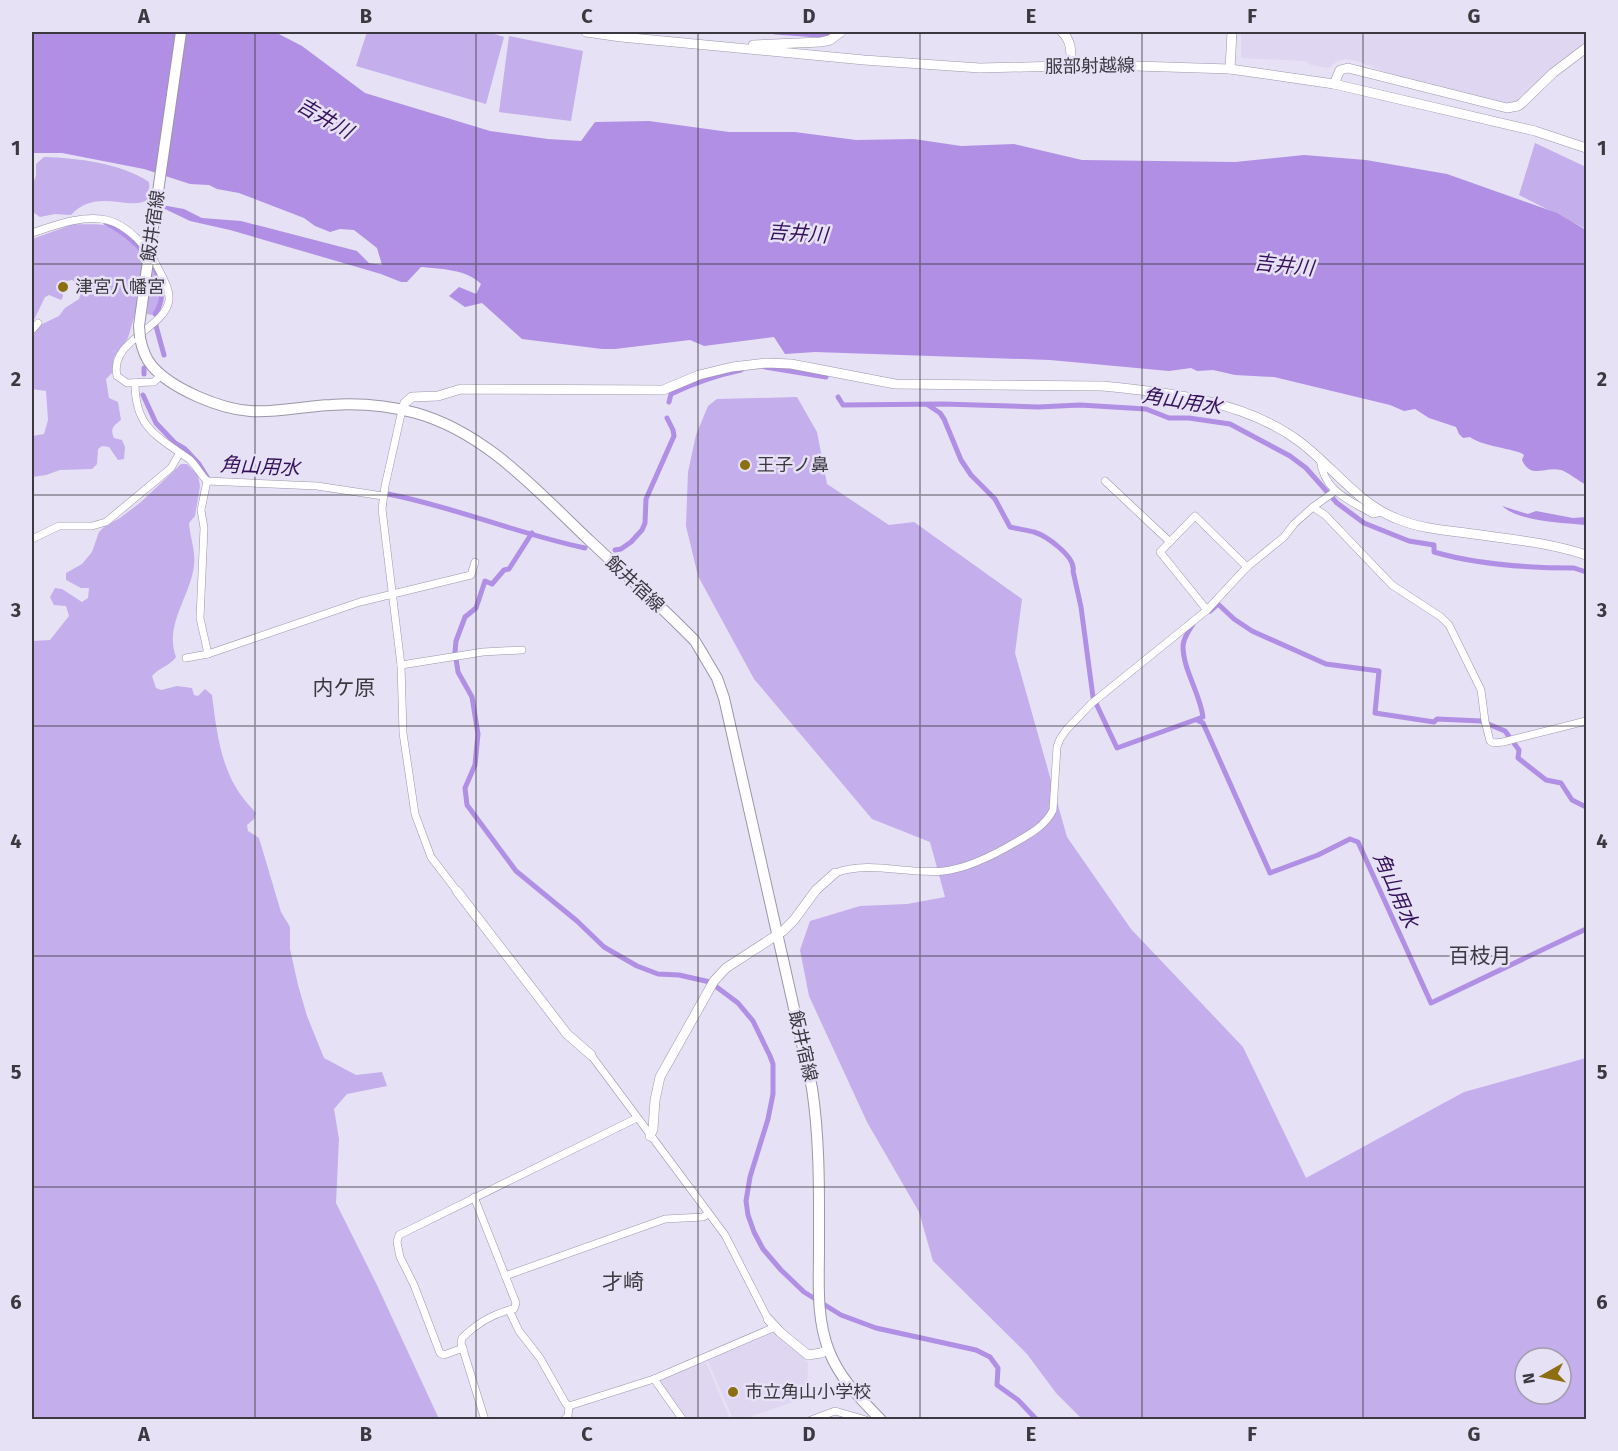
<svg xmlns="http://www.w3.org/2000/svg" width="1618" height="1451" font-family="'Fira Sans','Noto Sans JP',sans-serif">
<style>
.built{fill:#dfd6f2}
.green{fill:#c4aeeb;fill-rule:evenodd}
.water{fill:#b08fe4}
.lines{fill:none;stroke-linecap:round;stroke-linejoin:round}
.canal{stroke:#b08fe4;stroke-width:5}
.street-casing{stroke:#9c96a9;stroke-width:8}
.secondary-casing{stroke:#9c96a9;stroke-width:10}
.primary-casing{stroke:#9c96a9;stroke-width:12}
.street{stroke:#fff;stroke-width:7}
.secondary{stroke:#fff;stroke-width:9}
.primary{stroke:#fff;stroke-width:10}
.primary-bridge-casing{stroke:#9c96a9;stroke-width:12;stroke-linecap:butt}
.primary-bridge{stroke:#fff;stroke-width:10}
.grid{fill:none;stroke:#3b3840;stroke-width:1.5;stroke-opacity:0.55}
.poi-dot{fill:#8b6f11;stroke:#e7e1f5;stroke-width:2}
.labels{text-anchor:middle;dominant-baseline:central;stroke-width:5;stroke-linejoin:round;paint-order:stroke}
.street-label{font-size:18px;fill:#3b3840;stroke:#e7e1f5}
.poi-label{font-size:18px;fill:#3b3840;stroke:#e7e1f5;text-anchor:start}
.water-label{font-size:20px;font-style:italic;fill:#35105b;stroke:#e7e1f5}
.quarter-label{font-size:21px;fill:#3b3840;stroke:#e7e1f5}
.neatline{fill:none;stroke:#3b3840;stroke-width:2}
.grid-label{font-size:20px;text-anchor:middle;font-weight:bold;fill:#3b3840}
</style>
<rect width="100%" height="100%" fill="#e7e1f5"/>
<!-- built -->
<g class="built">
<polygon points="1241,32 1586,32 1586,43 1544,75 1521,100 1507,104 1407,80 1357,61 1345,59 1338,61 1328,68 1311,65 1305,61 1241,58"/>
<polygon points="775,1331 808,1362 807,1397 744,1419 733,1419 706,1357"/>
<polygon points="706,1362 730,1419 685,1419 659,1379"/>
</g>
<!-- green -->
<g class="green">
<polygon points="367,32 488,32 504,37 486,104 356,66"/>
<polygon points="509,36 583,51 571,121 499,112"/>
<polygon points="1535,143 1586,167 1586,229 1519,195"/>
<path d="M44,157C77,158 121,163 149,182L150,198C131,214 98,186 71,215L55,214L40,217L34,213L32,186L36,176V164Z"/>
<path d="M74,224C84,225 98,223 107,226C129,233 163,275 160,299C159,305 155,310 152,315L147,314L149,283L137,307L128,338L114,357L112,373L106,379L109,398L118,402L121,420C113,426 110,429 114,438L122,440L125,447L124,459L118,460L109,447L102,446L98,449L97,464L92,469L60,470L46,475L32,477V436L44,434L48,420L46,391L32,389V239ZM72,280L81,285L82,289L79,299L65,308L59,316L38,326L33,322L45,297L49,295L61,300L63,297L60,282Z"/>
<path d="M797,397L817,432L827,484L889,525L914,522L1022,599L1015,653L1067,837L1131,929L1243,1047L1306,1178L1464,1092L1586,1058V1419H1082L1056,1393L1027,1354L933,1261L919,1212L867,1122L809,996L800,950L810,921L860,906L907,904L945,897L930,842L872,819L754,679L698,576L686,526L688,472L696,435L708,406L717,399ZM1525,1358H1561V1394H1525Z"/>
<path d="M181,464H187L198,475L200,486L195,516L189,523C190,538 196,551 194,566C190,597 164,625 176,657C171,665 160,667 152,676L156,688L161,690L177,686L192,688L194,695L198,696L205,689L212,695C216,727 220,763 238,791C243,799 250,806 256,813L254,819L247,825L248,831L259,838L281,912L290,927V949L298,985L307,1016L324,1058L356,1075L382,1072L387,1086L347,1094L334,1109L339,1139L336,1203L377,1285L439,1419L32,1420V641L50,640L69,616L66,606L54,605L50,597L55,588L62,589L82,602L88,598L89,588H81L66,580V573L82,564L92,552L99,532L105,526L120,518L141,502Z"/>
</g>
<!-- water -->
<g class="water">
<path d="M32,32H275L302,46L365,93L490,131L548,139L581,141L595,122L649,121L729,132H795L856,140L914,139L961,146L1014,144L1082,160L1235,162L1304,155L1366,160L1447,174L1557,213L1586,230V485C1579,481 1569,473 1561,470C1544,466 1531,480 1522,460L1524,455L1521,453C1507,448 1480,445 1470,437L1463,438L1459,434L1456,427L1429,418L1415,409L1404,411L1390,405L1274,377L1235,375L1213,370L1197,371L1191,368L1169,371L1050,360L815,352L785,354L774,337L704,346L690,340L615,349H602L522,339L482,303L465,307L449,296L459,287L476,294L481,284C466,269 441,269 421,267L407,282H401L381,274L230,230L190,221L165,209L162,205L184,209L202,218L241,221L357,251L369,263L382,265L377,248L354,230L340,229L330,232L315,226L304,218L239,193L217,189L209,185L190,184L144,169L62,153H32Z"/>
<path d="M1502,506L1528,514L1536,511L1573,518L1586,517V525C1563,523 1520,522 1502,506Z"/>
</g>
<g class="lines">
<!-- canal -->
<g class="canal">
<polyline points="775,32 833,36"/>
<path d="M106,223C135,236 178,282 155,314"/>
<polyline points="156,326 164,355"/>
<polyline points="765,367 826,377"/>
<polyline points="144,374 144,368"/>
<polyline points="143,395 156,423 175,443 185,449 199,464 207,477"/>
<path d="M838,397L843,405L943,404L1038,407L1080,405L1146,409L1169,418H1189L1230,424L1290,456L1306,468L1337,503L1364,523L1409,541L1434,545V552C1479,565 1527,568 1574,568L1586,572"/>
<path d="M669,402L671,394C694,383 717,375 741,370"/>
<path d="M928,405L940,413L944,419L961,460L971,475L995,499L1010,527C1018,529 1027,530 1034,532C1047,536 1076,557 1073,571L1081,607L1093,697L1117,748L1203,717C1200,693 1183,670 1183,646C1183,639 1189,630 1193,624"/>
<path d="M388,494C455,507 518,534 585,548"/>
<polyline points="532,533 509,569 504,570 492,584 485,581 476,608 465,617 456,641 455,652 458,672 472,697 478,734 475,765 465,788 467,805 516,871 577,921 604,947 637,966 658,974 679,975 710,982 738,1003 753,1021 770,1056 773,1064 773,1094 768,1119 750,1177 746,1201 748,1215 754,1232 763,1249 781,1270 804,1292 841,1315 876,1328 976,1350 990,1357 998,1368 997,1385 1018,1400 1037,1420"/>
<polyline points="615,550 621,549 631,542 642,530 645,523 646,499 674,436 673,430 667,418"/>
<polyline points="1210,611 1218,604 1234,619 1252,631 1326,664 1379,671 1375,713 1434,722 1437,719 1481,721 1505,731 1519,750 1518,758 1546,780 1561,783 1572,800 1586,807"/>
<polyline points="1197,720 1203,723 1270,873 1318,855 1350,839 1358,842 1431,1003 1586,929"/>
</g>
<!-- street casing -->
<g class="street-casing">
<g id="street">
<path d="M32,233C53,226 84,214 107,220C128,225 148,248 157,266C162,276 170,289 169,300C165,329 109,340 117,376L127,383L154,382L161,375"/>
<polyline points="32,330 38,323"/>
<path d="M135,383C135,428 157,436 189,459C196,465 200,474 207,481"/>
<polyline points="402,410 385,486 382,509 401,665 403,733 415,814 431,857 457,891"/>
<path d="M1320,459C1324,492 1348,499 1373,514L1381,512"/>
<polyline points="1105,481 1170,542"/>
<polyline points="383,496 317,486 207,481 201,510 204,528 200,618 208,654 360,602 471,575 475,562"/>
<polyline points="1313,507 1325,515 1392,585 1441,617 1449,625 1481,690 1485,721 1490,741 1494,743 1503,742 1586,721"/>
<polyline points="32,539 59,526 92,526 106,522 171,468 179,454"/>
<polyline points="1207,610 1160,552 1195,516 1247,567"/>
<polyline points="186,658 208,654"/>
<polyline points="401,665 483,652 522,650"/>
<path d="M835,873C871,860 907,875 944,871C969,868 994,855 1016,842C1030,834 1046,825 1053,810L1057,747L1060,739L1067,729L1092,703L1207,610L1247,567L1284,537L1294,524L1313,507L1334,492"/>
<polyline points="591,1055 725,1235 768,1319"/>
<polyline points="474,1197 516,1303 514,1309 509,1310 519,1331 540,1358 566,1404 569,1406 568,1416 564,1420"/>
<polyline points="505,1276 665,1219 703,1217 708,1214"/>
<polyline points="463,1348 444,1355 440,1353 414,1285 400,1257 397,1242 399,1235 637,1118"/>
<polyline points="654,1379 683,1420"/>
<polyline points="569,1406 654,1379 775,1327"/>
<path d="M485,1420L461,1343L462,1338C476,1324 491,1315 509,1310"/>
<polyline points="811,1420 835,1411 866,1420"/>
</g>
</g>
<!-- secondary casing -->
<g class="secondary-casing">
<g id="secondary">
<polyline points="586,32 621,37 864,60 980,68 1104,65 1230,69 1334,84 1535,131 1586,148"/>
<path d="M1062,32C1072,41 1071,53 1071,65"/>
<polyline points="753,45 821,42 830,40 841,32"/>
<polyline points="1230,69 1232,32"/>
<polyline points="1334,84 1340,70 1348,68 1507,108 1518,106 1522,103 1553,73 1586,48"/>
<path d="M402,410L405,403L412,397L438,396L461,389L663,390L699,375L732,367L767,363L791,364L895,384L1102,386C1168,392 1246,401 1300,442C1332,466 1358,503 1395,518C1418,528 1442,530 1466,533C1507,539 1548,542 1586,555"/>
<polyline points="457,891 567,1034 591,1055"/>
<polyline points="650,1136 653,1129 655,1100 660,1077 714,981 726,968 783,931 794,920 816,890 835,873"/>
<polyline points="768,1319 780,1332 808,1355 821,1353 828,1350"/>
</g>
</g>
<!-- primary casing -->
<g class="primary-casing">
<g id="primary">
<polyline points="139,326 145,282"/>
<path d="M140,338C142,348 145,358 152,366C172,389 220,409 250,411C276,413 304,406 331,405C360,403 389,406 416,413C487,433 538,492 590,541C625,574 661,606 695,641L717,678L724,698L812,1088C820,1141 819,1194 819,1247C819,1282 816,1318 829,1351C840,1379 860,1398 881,1420"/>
</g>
</g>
<!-- street -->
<use href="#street" class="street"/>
<!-- secondary -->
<use href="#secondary" class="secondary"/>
<!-- primary -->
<use href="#primary" class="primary"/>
<!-- primary-bridge casing -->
<g class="primary-bridge-casing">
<g id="primary-bridge">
<polyline points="145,282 181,32"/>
<polyline points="139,326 140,338"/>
</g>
</g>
<!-- primary-bridge -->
<use href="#primary-bridge" class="primary-bridge"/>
</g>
<!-- grid -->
<path class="grid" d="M255,32V1420M476,32V1420M698,32V1420M920,32V1420M1142,32V1420M1363,32V1420M32,264H1586M32,495H1586M32,726H1586M32,956H1586M32,1187H1586"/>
<!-- markers -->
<g class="poi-dot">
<circle cx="63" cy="287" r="6"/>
<circle cx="745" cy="465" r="6"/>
<circle cx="733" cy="1392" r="6"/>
</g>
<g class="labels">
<!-- street labels -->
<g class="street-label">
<text transform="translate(1090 66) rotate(-1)">服部射越線</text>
<text transform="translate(153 226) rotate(-82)">飯井宿線</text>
<text transform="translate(635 584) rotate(43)">飯井宿線</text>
<text transform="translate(803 1046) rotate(77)">飯井宿線</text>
</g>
<!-- poi labels -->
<g class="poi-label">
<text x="75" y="287">津宮八幡宮</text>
<text x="757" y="465">王子ノ鼻</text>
<text x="745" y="1392">市立角山小学校</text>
</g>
<!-- water labels -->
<g class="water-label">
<text transform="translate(325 118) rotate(30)">吉井川</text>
<text transform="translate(798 233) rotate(4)">吉井川</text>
<text transform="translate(1284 265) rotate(6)">吉井川</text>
<text transform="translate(1182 401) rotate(9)">角山用水</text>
<text transform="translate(260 466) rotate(3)">角山用水</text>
<text transform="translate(1396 890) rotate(66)">角山用水</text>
</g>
<!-- quarter labels -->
<g class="quarter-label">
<text x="344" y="688">内ケ原</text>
<text x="1480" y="956">百枝月</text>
<text x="623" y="1282">才崎</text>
</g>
</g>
<!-- border -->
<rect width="1618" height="1451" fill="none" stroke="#e7e1f5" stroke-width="66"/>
<!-- north arrow -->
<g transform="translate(1543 1376) rotate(261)"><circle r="28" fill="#e7e1f5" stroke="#a29dad" stroke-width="1.5"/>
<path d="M0-4.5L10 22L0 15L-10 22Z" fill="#8b6f11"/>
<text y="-9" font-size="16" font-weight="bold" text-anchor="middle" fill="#3b3840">N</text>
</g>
<rect x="33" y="33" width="1552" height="1385" class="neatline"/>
<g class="grid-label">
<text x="144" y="23">A</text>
<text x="366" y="23">B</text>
<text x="587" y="23">C</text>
<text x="809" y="23">D</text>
<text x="1031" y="23">E</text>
<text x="1252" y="23">F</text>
<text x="1474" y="23">G</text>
<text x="16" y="155">1</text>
<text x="1602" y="155">1</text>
<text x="16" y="386">2</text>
<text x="1602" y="386">2</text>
<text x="16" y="617">3</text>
<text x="1602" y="617">3</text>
<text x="16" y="848">4</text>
<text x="1602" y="848">4</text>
<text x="16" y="1079">5</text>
<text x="1602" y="1079">5</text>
<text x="16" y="1309">6</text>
<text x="1602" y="1309">6</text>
<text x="144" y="1441">A</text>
<text x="366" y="1441">B</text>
<text x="587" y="1441">C</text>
<text x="809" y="1441">D</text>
<text x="1031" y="1441">E</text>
<text x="1252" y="1441">F</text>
<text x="1474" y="1441">G</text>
</g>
</svg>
